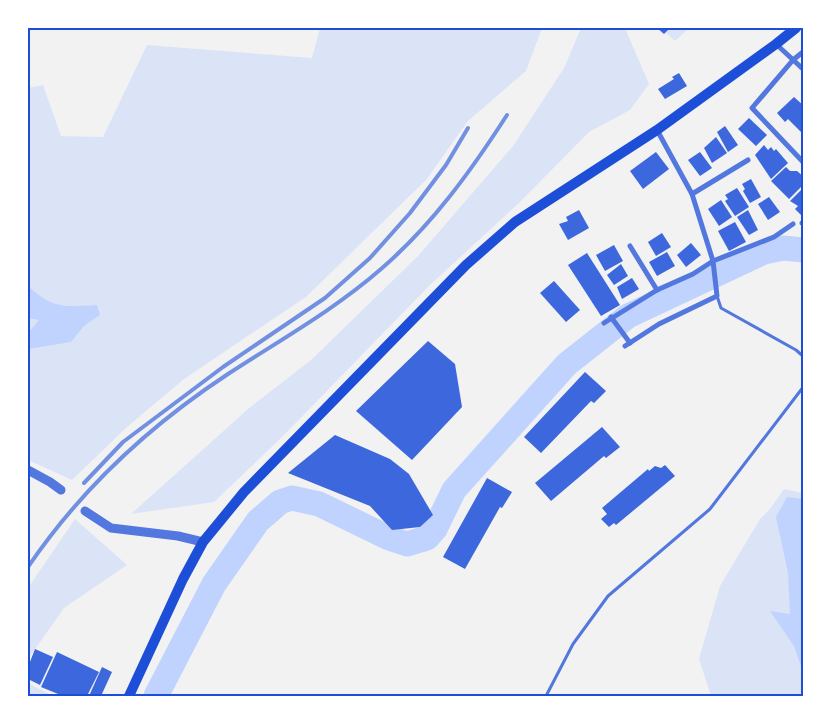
<svg xmlns="http://www.w3.org/2000/svg" width="831" height="724" font-family="'Sofia Sans Condensed',sans-serif">
<style>
.green{fill:#dbe4f7}
.water{fill:#bfd3fe}
.lines{fill:none;stroke-linecap:round;stroke-linejoin:round}
.river{stroke:#bfd3fe;stroke-width:25}
.building{fill:#3d67dc}
.service{stroke:#5277de;stroke-width:3}
.minor{stroke:#5277de;stroke-width:5}
.tertiary{stroke:#5277de;stroke-width:9}
.secondary{stroke:#1d4ed8;stroke-width:10}
.rail{stroke:#7290e2;stroke-width:4}
.neatline{fill:none;stroke:#1d4ed8;stroke-width:2}
</style>
<rect width="100%" height="100%" fill="#f2f2f2"/>
<!-- green -->
<g class="green">
<polygon points="320,28 542,28 526,71 468,121 426,180 306,297 184,379 127,427 72,480 28,460 28,88 43,85 61,136 103,137 147,45 312,58"/>
<polygon points="581,28 625,28 649,84 630,110 589,132 520,202 430,285 280,439 214,502 131,514 248,409 311,360 418,256 513,146 564,68"/>
<polygon points="667,28 689,28 675,41 664,31"/>
<polygon points="784,489 803,493 803,696 711,696 699,659 720,586 760,519 770,509"/>
<polygon points="75,519 127,565 64,608 28,659 28,588"/>
<polygon points="28,683 53,696 28,696"/>
</g>
<!-- water -->
<g class="water">
<path d="M28,286C53,309 64,307 97,305L100,315L84,326L71,342L28,349V333L39,320L28,318Z"/>
<polygon points="787,497 803,499 803,672 794,646 770,611 790,614 788,573 776,517"/>
</g>
<g class="lines">
<!-- river -->
<polyline class="river" points="156,696 214,584 258,521 280,502 292,498 319,504 389,538 407,544 427,538 435,529 454,490 567,364 628,316 764,252 783,248 804,250"/>
</g>
<!-- building -->
<g class="building">
<polygon points="657,28 670,28 664,34"/>
<polygon points="679,73 687,86 665,99 658,89 674,79 672,77"/>
<polygon points="794,97 804,106 804,135 788,119 785,122 777,113"/>
<polygon points="749,118 767,135 756,146 738,129"/>
<polygon points="725,126 738,145 728,152 717,132"/>
<polygon points="716,137 727,153 712,163 704,148"/>
<polygon points="764,145 768,150 771,147 774,151 776,149 788,163 771,179 755,155"/>
<polygon points="656,152 669,169 643,189 630,171"/>
<polygon points="700,152 712,168 700,176 688,160"/>
<polygon points="786,167 790,171 797,171 804,177 804,184 789,199 771,181"/>
<polygon points="751,179 761,197 750,203 743,191 745,189 742,184"/>
<polygon points="804,187 804,213 801,215 795,209 798,206 790,201"/>
<polygon points="737,188 749,207 735,216 725,201 728,199 725,195"/>
<polygon points="769,197 780,212 768,220 758,204"/>
<polygon points="721,200 732,217 719,226 708,209"/>
<polygon points="579,210 589,228 568,240 559,224 568,221 566,217"/>
<polygon points="748,210 758,230 749,235 737,217"/>
<polygon points="735,222 746,242 729,251 718,231"/>
<polygon points="662,233 671,247 656,256 648,242"/>
<polygon points="691,243 701,255 686,267 677,255"/>
<polygon points="614,245 623,261 605,271 596,255"/>
<polygon points="667,252 675,266 657,276 649,262"/>
<polygon points="587,253 620,305 601,316 568,265"/>
<polygon points="621,264 628,276 614,285 607,275"/>
<polygon points="632,278 639,289 622,299 617,287"/>
<polygon points="554,281 580,310 566,322 540,293"/>
<polygon points="428,341 455,364 462,407 412,460 356,411"/>
<polygon points="585,372 606,391 594,403 591,401 541,453 524,437"/>
<polygon points="602,427 620,447 606,458 604,456 551,501 535,483"/>
<polygon points="335,435 390,459 409,474 433,515 420,527 392,530 370,506 288,473"/>
<polygon points="665,465 675,476 616,525 614,523 609,527 601,519 607,514 602,508 648,469 649,471 655,466 661,468"/>
<polygon points="487,478 512,492 502,508 500,507 465,569 443,557"/>
<polygon points="35,649 53,657 40,685 28,679 28,667"/>
<polygon points="57,652 99,672 87,696 63,696 41,687"/>
<polygon points="102,667 112,672 101,696 89,696"/>
</g>
<g class="lines">
<!-- service -->
<g class="service">
<polyline points="717,296 721,308 796,350 804,357"/>
<polyline points="546,696 573,644 608,596 710,509 804,386"/>
</g>
<!-- minor -->
<g class="minor">
<polyline points="776,44 804,70"/>
<polyline points="804,51 793,60 752,108 804,163"/>
<polyline points="692,194 748,160"/>
<polyline points="802,223 804,223"/>
<polyline points="630,246 657,290"/>
<polyline points="611,317 630,343"/>
<polyline points="604,323 657,290 693,274 713,261 774,237 793,224"/>
<polyline points="625,346 659,324 717,296 713,261 692,194 657,130"/>
</g>
<!-- tertiary -->
<g class="tertiary">
<polyline points="28,470 50,482 61,490"/>
<polyline points="85,511 111,528 178,536 203,542"/>
</g>
<!-- secondary -->
<polyline class="secondary" points="129,696 183,579 203,542 244,492 466,265 515,222 657,130 776,44 796,28"/>
<!-- rail -->
<g class="rail">
<polyline points="84,483 123,442 223,367 325,298 370,258 410,213 446,165 468,128"/>
<path d="M28,567C81,489 149,426 228,374C280,340 334,310 381,269C432,225 471,171 507,115"/>
</g>
</g>
<!-- border -->
<rect width="831" height="724" fill="none" stroke="#ffffff" stroke-width="58"/>
<rect x="29" y="29" width="773" height="666" class="neatline"/>
</svg>
